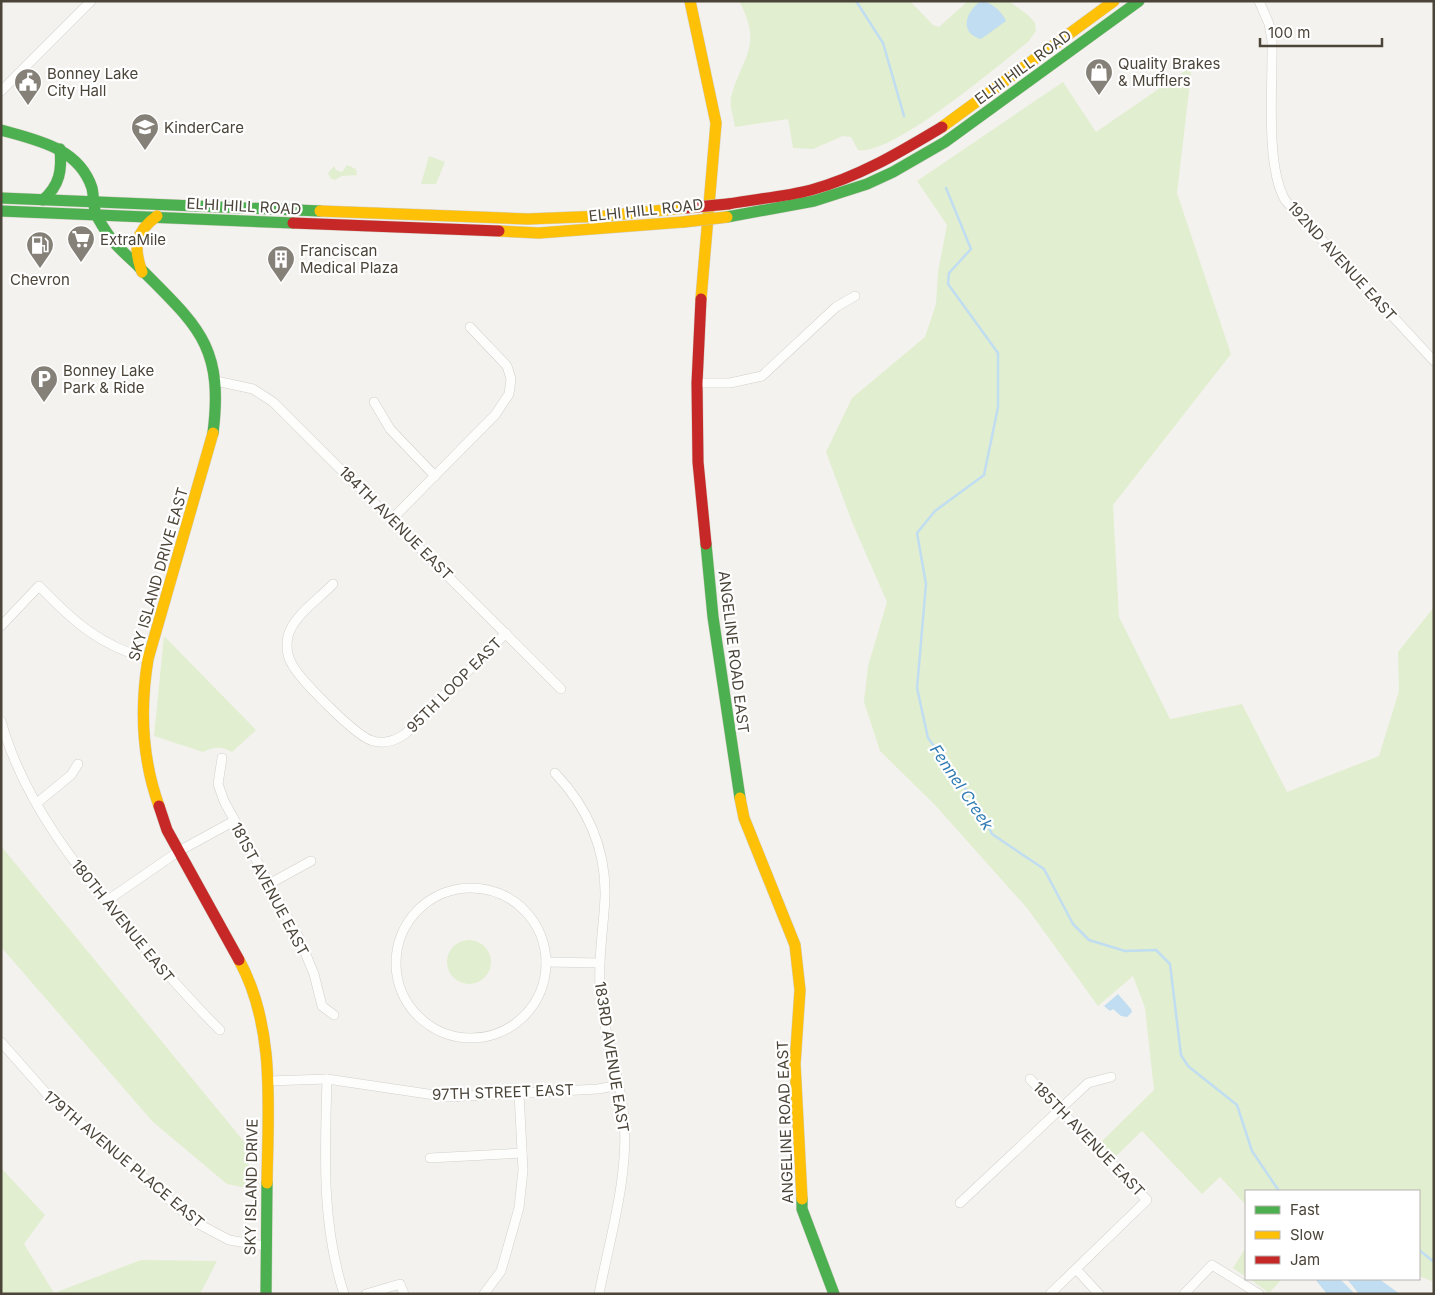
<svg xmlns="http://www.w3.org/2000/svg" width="1435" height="1295" font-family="Inter,sans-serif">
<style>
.green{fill:#e1eecf}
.water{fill:#c0ddf1}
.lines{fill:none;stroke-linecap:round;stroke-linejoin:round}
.stream{stroke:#c0ddf1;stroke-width:2.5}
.street-casing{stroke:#d2d0cb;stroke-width:10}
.fast-casing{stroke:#d3cfc5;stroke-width:12}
.slow-casing{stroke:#d3cfc5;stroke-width:12}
.jam-casing{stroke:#d3cfc5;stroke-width:12}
.street{stroke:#fdfdfc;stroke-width:9}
.fast{stroke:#4caf50;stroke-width:11}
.slow{stroke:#ffc107;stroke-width:11}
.jam{stroke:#c62828;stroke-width:11}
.slow-bridge-casing{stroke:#ccbfa9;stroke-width:12;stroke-linecap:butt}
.jam-bridge-casing{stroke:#ccbfa9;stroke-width:12;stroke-linecap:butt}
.slow-bridge{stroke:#ffc107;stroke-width:11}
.jam-bridge{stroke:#c62828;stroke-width:11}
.labels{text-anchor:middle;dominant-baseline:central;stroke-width:4.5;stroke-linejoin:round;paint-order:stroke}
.poi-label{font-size:15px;fill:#4b4439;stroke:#fff;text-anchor:start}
.street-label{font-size:15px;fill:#4b4439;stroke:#fff}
.water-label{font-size:16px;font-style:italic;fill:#2e7ab2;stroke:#fff}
</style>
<rect width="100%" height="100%" fill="#f4f2ee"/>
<!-- green -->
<g class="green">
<path d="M739,1H910L933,25L939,27L968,1H1009L1028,15L1035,23L1036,31L1028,42C999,65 891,157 858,150L851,137L843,136L813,149L793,148L788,119L735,127C734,119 729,105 731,97C743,55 763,46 739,1Z"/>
<polygon points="1192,66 1177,193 1231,354 1113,505 1119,617 1170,719 1242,704 1287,792 1379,756 1399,691 1398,652 1434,607 1434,1282 1419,1276 1419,1191 1246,1191 1246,1205 1220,1177 1202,1194 1142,1131 1114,1158 1100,1143 1154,1090 1145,1008 1133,976 1098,1006 1027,908 934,804 880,751 864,702 868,666 887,602 852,522 826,452 852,398 925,337 936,304 938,272 947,225 917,181 1063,82 1096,132"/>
<polygon points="429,156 445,162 436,184 421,184"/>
<polygon points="347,165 356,169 357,175 342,176 335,180 330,178 328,173 334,166 336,170 342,172"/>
<path d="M164,636L256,730L232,752C221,746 214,747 203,752L154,736Z"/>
<polygon points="1,846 246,1144 252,1189 227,1184 153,1122 1,947"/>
<circle cx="469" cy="962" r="22"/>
<polygon points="1,1168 45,1215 24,1244 54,1293 141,1260 217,1261 200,1294 1,1294"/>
<polygon points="1246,1247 1246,1277 1233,1268"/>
<polygon points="1250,1279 1282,1279 1269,1293"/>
</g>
<!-- water -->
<g class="water">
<path d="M981,1C992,2 1002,12 1006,21L981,39C958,33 966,11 981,1Z"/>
<polygon points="1118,994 1131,1009 1132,1012 1127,1017 1121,1016 1113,1009 1110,1011 1104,1006"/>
<polygon points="1315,1279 1340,1279 1355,1294 1327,1294"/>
<polygon points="1347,1279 1379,1279 1400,1294 1359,1294"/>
</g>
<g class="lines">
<!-- stream -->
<g class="stream">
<polyline points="856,1 883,43 904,116"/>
<polyline points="946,188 971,249 949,273 948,284 998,353 998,407 984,475 935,511 917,533 926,584 917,688 928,738 976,803 992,834 1044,869 1073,924 1089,940 1125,951 1156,950 1170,964 1181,1055 1188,1066 1237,1105 1252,1151 1279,1191"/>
<polyline points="1419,1250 1434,1262"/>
</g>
<!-- street casing -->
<g class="street-casing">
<g id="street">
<path d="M1259,1L1269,24L1272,40C1273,84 1265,165 1285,200L1434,361"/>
<polyline points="1,91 91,1"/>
<polyline points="216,381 253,389 273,402 561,689"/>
<polyline points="697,383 730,383 762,376 836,307 855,296"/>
<polyline points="374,402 390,429 435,476"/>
<polyline points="392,519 495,415 509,394 511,379 507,366 470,327"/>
<path d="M333,584C319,599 293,616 288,636C286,646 287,657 293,666C302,681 356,737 373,741C384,744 395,741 405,734L506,633"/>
<path d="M1,626L39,586C74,622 99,645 148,659"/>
<path d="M1,721C24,804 81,873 136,938C163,969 190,1001 220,1030"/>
<polyline points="222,758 218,784 224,801 299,938 314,974 322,1006 334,1015"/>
<path d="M555,773C587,807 606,848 605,896C604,926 598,956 600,987C602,1031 620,1073 624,1118C629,1176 610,1237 599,1294"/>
<polyline points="37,803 71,775 78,764"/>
<polyline points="269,884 311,861"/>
<circle cx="471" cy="963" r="75"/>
<polyline points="105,902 179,851 234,821"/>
<polyline points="546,962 599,963"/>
<polyline points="1,1042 46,1093 195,1222 229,1240 265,1246"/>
<path d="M327,1079C325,1152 321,1223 344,1294"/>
<polyline points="1030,1079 1147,1200 1050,1294"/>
<polyline points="268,1081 327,1079 448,1097 598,1089 619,1085"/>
<polyline points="430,1158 522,1153"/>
<polyline points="960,1203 1088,1083 1111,1077"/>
<polyline points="1076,1269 1099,1294"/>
<polyline points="366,1294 400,1284 404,1294"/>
<polyline points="484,1294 501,1271 519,1208 523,1170 519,1093"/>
<polyline points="1184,1294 1212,1265 1259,1294"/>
</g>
</g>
<!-- fast casing -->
<g class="fast-casing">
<g id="fast">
<path d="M1,130C37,140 79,148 92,188C94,197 93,206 96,214C100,223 107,233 112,240C120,250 130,258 139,267C197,326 224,344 213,433"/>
<polyline points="1,198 320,211"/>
<path d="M43,200C60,185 62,170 60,149"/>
<polyline points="1,211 293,223"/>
<polyline points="727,217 814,201 867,184 893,172 945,142 1139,1"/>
<polyline points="706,544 713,617 740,798"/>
<polyline points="802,1199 802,1209 834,1294"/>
<polyline points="266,1294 267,1183"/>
</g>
</g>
<!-- slow casing -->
<g class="slow-casing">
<g id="slow">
<polyline points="690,1 716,123 701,299"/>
<polyline points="942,127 1114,1"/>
<polyline points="320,211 528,219 604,216 685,208"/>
<polyline points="499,231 539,233 683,222"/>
<path d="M142,272C133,247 135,232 157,216"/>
<polyline points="740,798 744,818 795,945 800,990 795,1064 802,1199"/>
<path d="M159,806C142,759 140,708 148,659L213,433"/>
<path d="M239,960C276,1027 268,1109 267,1183"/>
</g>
</g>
<!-- jam casing -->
<g class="jam-casing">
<g id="jam">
<path d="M728,204C755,199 784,197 811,190C859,177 900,152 942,127"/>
<polyline points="293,223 499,231"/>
<polyline points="701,299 697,383 698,462 706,544"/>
<polyline points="159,806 167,830 239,960"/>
</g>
</g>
<!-- street -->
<use href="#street" class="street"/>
<!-- fast -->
<use href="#fast" class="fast"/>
<!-- slow -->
<use href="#slow" class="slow"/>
<!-- jam -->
<use href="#jam" class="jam"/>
<!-- slow-bridge casing -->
<g class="slow-bridge-casing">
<polyline id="slow-bridge" points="683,222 727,217"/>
</g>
<!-- jam-bridge casing -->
<g class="jam-bridge-casing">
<polyline id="jam-bridge" points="685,208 728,204"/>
</g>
<!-- slow-bridge -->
<use href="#slow-bridge" class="slow-bridge"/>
<!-- jam-bridge -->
<use href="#jam-bridge" class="jam-bridge"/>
</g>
<!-- icons -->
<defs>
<g id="shop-pin" transform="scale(1.4375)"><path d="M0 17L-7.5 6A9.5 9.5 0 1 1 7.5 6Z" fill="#868178" stroke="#fff"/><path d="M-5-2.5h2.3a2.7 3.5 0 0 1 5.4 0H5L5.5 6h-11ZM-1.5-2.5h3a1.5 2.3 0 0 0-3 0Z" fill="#fff"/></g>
<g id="civic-pin" transform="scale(1.4375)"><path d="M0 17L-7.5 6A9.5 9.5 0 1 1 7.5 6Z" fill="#868178" stroke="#fff"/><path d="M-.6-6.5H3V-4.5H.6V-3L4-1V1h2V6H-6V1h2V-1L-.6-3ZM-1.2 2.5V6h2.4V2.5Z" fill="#fff"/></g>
<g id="school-pin" transform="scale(1.4375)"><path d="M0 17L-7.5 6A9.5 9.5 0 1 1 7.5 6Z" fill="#868178" stroke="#fff"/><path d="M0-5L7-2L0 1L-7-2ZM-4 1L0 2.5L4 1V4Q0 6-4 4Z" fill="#fff"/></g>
<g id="supermarket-pin" transform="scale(1.4375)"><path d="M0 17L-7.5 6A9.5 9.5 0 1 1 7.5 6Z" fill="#868178" stroke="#fff"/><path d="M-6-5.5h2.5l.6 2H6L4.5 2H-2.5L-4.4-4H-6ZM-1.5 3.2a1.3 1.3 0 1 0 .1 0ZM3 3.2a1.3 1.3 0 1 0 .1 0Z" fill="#fff"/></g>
<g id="fuel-pin" transform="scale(1.4375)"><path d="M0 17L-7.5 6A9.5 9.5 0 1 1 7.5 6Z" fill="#868178" stroke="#fff"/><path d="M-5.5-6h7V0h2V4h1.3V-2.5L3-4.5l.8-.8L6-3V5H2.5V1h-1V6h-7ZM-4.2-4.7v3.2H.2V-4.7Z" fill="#fff"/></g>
<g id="building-pin" transform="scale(1.4375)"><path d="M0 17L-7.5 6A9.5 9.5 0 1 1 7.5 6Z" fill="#868178" stroke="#fff"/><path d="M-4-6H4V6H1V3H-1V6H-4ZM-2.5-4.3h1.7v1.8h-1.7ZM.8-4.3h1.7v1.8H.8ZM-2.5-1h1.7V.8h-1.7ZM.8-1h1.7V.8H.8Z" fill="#fff"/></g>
<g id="parking-pin" transform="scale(1.4375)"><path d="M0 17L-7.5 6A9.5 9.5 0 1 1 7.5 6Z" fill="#868178" stroke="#fff"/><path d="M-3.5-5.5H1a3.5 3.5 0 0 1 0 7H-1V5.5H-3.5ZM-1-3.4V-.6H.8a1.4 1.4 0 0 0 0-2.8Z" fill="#fff"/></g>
</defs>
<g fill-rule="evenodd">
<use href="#shop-pin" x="1099" y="72"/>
<use href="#civic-pin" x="28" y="82"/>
<use href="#school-pin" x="145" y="127"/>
<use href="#supermarket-pin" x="81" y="239"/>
<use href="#fuel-pin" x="40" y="245"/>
<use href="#building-pin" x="281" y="259"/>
<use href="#parking-pin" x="44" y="379"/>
</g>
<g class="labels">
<!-- poi labels -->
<g class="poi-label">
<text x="1118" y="63">Quality Brakes<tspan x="1118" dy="17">&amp; Mufflers</tspan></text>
<text x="47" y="73">Bonney Lake<tspan x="47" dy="17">City Hall</tspan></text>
<text x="164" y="127">KinderCare</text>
<text x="100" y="239">ExtraMile</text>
<text x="300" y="250">Franciscan<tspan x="300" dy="17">Medical Plaza</tspan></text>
<text x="40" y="279" text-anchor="middle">Chevron</text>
<text x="63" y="370">Bonney Lake<tspan x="63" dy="17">Park &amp; Ride</tspan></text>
</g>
<!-- street labels -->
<g class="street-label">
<text transform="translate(1023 67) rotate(-36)">ELHI HILL ROAD</text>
<text transform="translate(244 206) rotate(3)">ELHI HILL ROAD</text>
<text transform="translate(646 210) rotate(-6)">ELHI HILL ROAD</text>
<text transform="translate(1342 261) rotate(48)">192ND AVENUE EAST</text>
<text transform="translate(396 523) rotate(45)">184TH AVENUE EAST</text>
<text transform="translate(158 574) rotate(-74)">SKY ISLAND DRIVE EAST</text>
<text transform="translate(734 652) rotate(83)">ANGELINE ROAD EAST</text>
<text transform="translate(454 685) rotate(-45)">95TH LOOP EAST</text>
<text transform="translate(270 889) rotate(62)">181ST AVENUE EAST</text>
<text transform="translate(123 921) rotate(51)">180TH AVENUE EAST</text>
<text transform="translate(612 1057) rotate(81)">183RD AVENUE EAST</text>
<text transform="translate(503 1092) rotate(-2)">97TH STREET EAST</text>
<text transform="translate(785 1122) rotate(-92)">ANGELINE ROAD EAST</text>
<text transform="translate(1089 1139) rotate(46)">185TH AVENUE EAST</text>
<text transform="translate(124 1159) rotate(40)">179TH AVENUE PLACE EAST</text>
<text transform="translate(251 1187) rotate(-89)">SKY ISLAND DRIVE</text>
</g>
<!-- water labels -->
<g class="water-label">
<text transform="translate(962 787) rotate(56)">Fennel Creek</text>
</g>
</g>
<!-- border -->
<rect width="1435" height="1295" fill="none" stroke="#4b4439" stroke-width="5"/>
<!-- legend -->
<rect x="1245" y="1190" width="175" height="90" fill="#ffffff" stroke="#b7b4b0"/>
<rect x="1255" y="1206" width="25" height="8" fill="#4caf50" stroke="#b7b4b0"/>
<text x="1290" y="1215" font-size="15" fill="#4b4439">Fast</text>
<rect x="1255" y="1231" width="25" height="8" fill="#ffc107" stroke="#b7b4b0"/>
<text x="1290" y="1240" font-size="15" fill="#4b4439">Slow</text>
<rect x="1255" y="1256" width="25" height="8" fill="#c62828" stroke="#b7b4b0"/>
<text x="1290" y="1265" font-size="15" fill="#4b4439">Jam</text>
<!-- scale -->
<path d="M1260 38v8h122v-8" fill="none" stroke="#4b4439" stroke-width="2.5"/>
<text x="1268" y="38" font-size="15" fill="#4b4439" stroke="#ffffff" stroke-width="4" paint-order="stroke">100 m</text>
</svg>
